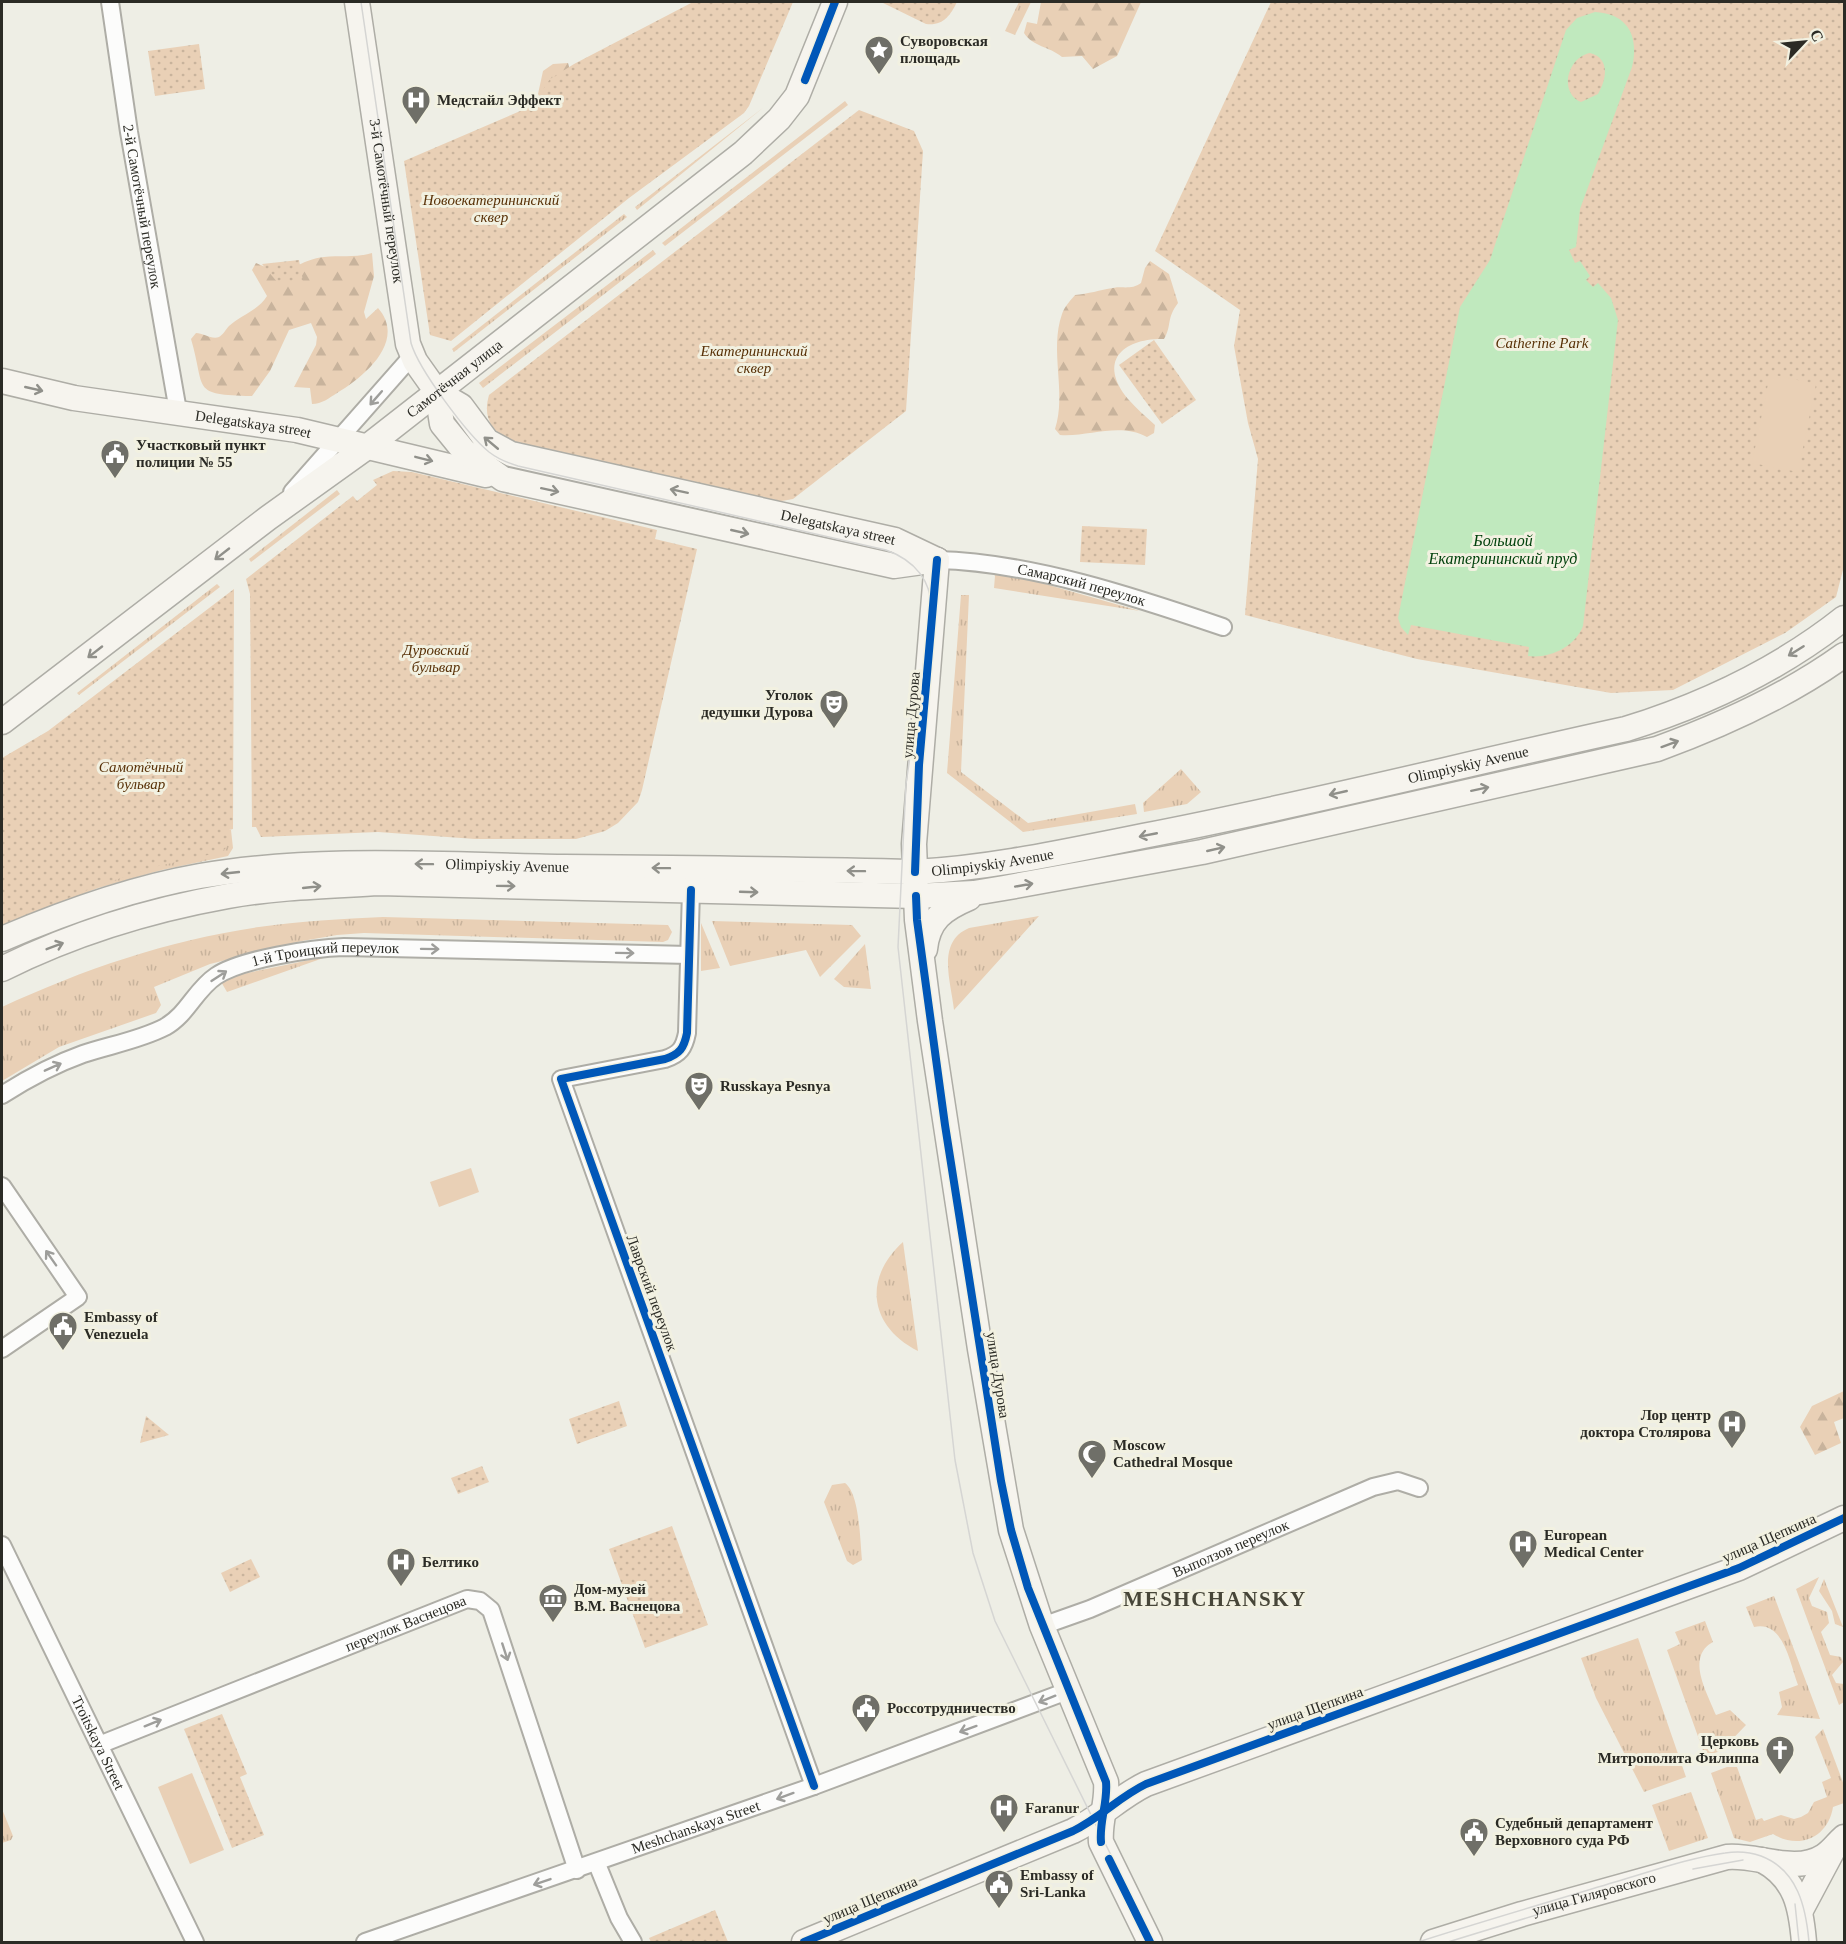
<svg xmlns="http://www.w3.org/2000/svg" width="1846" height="1944" font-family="Georgia,serif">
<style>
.grass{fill:url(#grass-tufts)}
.forest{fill:url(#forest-firs)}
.park{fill:url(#park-dots)}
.pitch{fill:#e9d0b6}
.water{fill:#c0e9be;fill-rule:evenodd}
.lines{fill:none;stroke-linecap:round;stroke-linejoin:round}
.street-casing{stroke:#aeada6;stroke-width:20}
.secondary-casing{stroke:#aeada6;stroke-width:27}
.street{stroke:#fcfcfb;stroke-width:16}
.secondary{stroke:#f6f4ee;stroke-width:24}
.tram{stroke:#d5d5d3;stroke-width:1.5}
.cycleway-casing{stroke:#f2f1e1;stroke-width:11}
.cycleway{stroke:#0057b8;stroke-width:8}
.oneway{stroke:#90908a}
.oneway2{stroke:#9e9e9b}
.labels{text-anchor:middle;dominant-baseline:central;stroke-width:6;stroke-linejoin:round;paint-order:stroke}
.poi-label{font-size:15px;font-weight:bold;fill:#2b2b25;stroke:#f2f1e1;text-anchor:start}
.park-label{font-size:15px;font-style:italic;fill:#583107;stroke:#f2f1e1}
.street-label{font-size:15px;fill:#2b2b25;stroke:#f2f1e1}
.water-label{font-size:16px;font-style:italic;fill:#00410c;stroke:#f2f1e1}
.district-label{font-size:21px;font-weight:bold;letter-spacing:1.5px;fill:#474638;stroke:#f2f1e1}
</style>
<defs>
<pattern id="grass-tufts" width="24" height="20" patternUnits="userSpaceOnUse" patternTransform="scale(1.5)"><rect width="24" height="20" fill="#e9d0b6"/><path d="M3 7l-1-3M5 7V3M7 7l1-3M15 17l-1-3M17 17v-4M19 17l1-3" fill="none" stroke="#c8b39c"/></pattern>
<pattern id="forest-firs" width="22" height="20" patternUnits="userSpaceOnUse" patternTransform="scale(1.5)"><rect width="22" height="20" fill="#e9d0b6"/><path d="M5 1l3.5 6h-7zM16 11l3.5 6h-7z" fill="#c8b39c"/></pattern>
<pattern id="park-dots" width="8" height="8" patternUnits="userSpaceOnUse" patternTransform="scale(1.5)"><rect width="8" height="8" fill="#e9d0b6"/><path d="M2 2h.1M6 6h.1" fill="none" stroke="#c8b39c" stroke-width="1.8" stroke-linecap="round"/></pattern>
</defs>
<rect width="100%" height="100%" fill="#eeeee5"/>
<!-- grass -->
<g class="grass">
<polygon points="1019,2 1031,2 1015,35 1005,31"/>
<polygon points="845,101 848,105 665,246 662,243"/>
<polygon points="764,107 637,210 635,207"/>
<polygon points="624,214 627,217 454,352 452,349"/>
<polygon points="653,250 656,254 483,388 479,383"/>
<polygon points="337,490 340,494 251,562 249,559"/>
<polygon points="992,569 1140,611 994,588 995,576"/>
<polygon points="217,584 220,587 79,695 77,693"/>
<polygon points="961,595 969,595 961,772 1028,823 1135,804 1137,814 1023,832 947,773"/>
<polygon points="1181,769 1201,792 1187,804 1144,812 1143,803"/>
<polygon points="213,829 231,830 233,848 228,856 162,870 98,888 2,926 2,919"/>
<path d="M1039,916L954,1010C951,981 936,942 969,928Z"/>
<path d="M383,917L668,925L672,932L668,940L663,942L364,933L337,935L302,941L210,964L154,987L161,1005L156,1013L59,1047L2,1081V1007C84,969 169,940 259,927C300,921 342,919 383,917Z"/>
<polygon points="712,921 852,925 861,936 820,977 806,950 730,966"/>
<polygon points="701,923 720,968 701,971"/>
<polygon points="865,944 871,989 844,987 834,979"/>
<polygon points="329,956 227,992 220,980 223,978"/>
<path d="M903,1242L918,1351C870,1327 862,1279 903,1242Z"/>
<path d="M845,1483C860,1494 860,1542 862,1560L853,1565L847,1561L824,1502L832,1485Z"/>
<polygon points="1819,1577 1809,1598 1812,1606 1827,1612 1829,1623 1821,1632 1830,1655 1841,1657 1843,1662 1832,1675 1836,1683 1844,1684 1844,1702 1839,1705 1796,1589"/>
<polygon points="1824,1579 1843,1627 1835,1624 1832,1611 1819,1591"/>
<path d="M1774,1596L1820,1719L1777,1715L1782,1707L1779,1692L1798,1685C1790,1664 1784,1620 1754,1627L1746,1607Z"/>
<path d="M1705,1621L1713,1642C1685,1657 1708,1694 1716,1715L1730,1710L1746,1725L1721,1751L1705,1756L1667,1650L1680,1644L1675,1632Z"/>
<polygon points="1638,1638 1686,1777 1644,1792 1596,1698 1581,1658"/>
<path d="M1823,1729L1844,1785V1803L1833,1807C1828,1838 1799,1850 1773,1834L1750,1842L1734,1838L1711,1773L1727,1767H1737L1756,1820L1762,1818L1764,1821L1781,1815L1794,1819L1801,1817L1808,1813L1814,1802L1827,1797L1822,1782L1831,1778L1815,1737Z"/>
<polygon points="1691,1792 1708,1838 1669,1851 1652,1805"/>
<polygon points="2,1809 13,1836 11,1840 2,1843"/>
</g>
<!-- forest -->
<g class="forest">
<path d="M1041,2H1141L1117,56L1093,69L1082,56L1062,57C1049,46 1033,47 1024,33L1027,22L1037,24Z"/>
<polygon points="568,63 576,91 551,114 538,94 543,71 553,64"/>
<path d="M372,253L374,276L364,312L366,319L378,308C407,341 364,377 337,393C329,398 322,404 312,404L310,388L294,387L316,345L317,337L311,323L289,330L270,371L252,396C190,395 206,390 191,339L196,333C203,333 212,340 219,337C223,335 226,329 229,326C241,315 259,310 267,296L252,270L256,263C293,280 292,261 324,257C340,255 356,258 372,253Z"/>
<path d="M1150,261L1169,274L1178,303C1166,319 1172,325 1164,339C1123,338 1097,361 1128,399C1136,408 1146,417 1155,425L1154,433L1147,437C1119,422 1090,437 1060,435L1055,429C1067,393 1049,351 1062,314C1064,307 1071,300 1075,295C1088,294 1100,290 1113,288C1123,286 1132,290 1141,283L1145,268Z"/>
<polygon points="1844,1391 1844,1418 1834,1422 1841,1443 1815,1455 1800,1427 1812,1406"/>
</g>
<!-- park -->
<g class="park">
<polygon points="693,2 793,2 749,106 744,113 629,198 451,341 430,335 404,161 532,106 550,79 574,64"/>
<path d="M881,2H957C950,16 943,26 926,24Z"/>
<polygon points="1271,2 1844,2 1844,566 1836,597 1785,633 1673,690 1611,693 1417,659 1245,615 1258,459 1248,423 1234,346 1240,310 1155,251"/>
<polygon points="199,44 205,89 155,96 148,51"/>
<path d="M859,110L914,131L923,151L906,411L793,499L776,502L507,441C490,428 483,416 489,395Z"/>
<polygon points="299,260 303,281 278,283 262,264"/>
<polygon points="1154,340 1196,400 1162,424 1119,365"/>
<polygon points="393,471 412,472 657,530 655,539 697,549 642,790 638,802 618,823 605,831 576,839 475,839 378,832 261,837 256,827 252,827 250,594 246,579 353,496 357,501 377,485 373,480"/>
<polygon points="1082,526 1147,529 1145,565 1080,562"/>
<polygon points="234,589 233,829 229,830 226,848 221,852 154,867 97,886 2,926 2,758 48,731"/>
<polygon points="619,1401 627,1426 577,1444 569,1419"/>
<polygon points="146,1416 169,1435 140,1443"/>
<polygon points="482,1466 489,1482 458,1494 451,1478"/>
<polygon points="672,1526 708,1625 645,1648 609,1549"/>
<polygon points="251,1559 260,1577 230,1592 221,1573"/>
<polygon points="222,1714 247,1774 240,1777 264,1835 232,1848 184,1729"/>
<polygon points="715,1910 728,1942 651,1942 649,1938"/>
</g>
<!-- pitch -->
<g class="pitch">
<polygon points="1770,374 1816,384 1798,472 1752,463"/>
<polygon points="471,1168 479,1192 439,1207 430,1182"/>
<polygon points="192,1773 224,1850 190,1864 158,1787"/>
</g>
<!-- water -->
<path class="water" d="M1595,12C1629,14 1639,37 1632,67L1580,209L1576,247L1569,250L1575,263L1580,261L1590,276L1586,280L1593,287L1598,283L1611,298L1618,320L1583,626C1575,647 1549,659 1528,656L1529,647L1411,625L1408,635L1401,627L1398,618L1460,307L1490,260L1566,30L1577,18ZM1590,53C1610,58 1607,79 1598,94L1581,102C1558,92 1568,57 1590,53Z"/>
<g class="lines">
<!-- street casing -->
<g class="street-casing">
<g id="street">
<path id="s1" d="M110,2L129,132L178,411"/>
<polyline points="292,492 412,356"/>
<path id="s2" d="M937,560C1030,562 1135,597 1223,627"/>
<path d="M691,890L687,1033C684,1048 680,1054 665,1059L561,1079L814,1786"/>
<path id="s3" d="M2,1095C27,1079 55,1064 83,1054C110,1045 140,1040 165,1027C188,1014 195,990 216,976C241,959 313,948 344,947L689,955"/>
<polyline points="2,1186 78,1297 2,1349"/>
<path id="s4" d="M2,1545L195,1942"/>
<path id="s5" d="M1042,1626L1090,1609L1373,1487L1398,1481L1419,1488"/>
<path id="s6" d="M99,1745L467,1599L480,1601L491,1610L577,1870"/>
<polyline points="597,1864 619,1918 633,1942"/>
<path id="s7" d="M365,1942L814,1786L1070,1690"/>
</g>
</g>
<!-- secondary casing -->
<g class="secondary-casing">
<g id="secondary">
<path id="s8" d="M357,2L408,344L415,361L437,392L461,406L487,441L511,454L895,540L937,560"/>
<path id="s9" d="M2,381L74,398L297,430L486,475"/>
<polyline points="437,392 442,424 464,451 503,479 894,566 937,560"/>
<path d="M937,560L914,844L917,920L930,1021L980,1349L1011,1530L1042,1626L1106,1782C1108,1803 1099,1821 1101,1842L1150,1942"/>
<path id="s10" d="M2,722L268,518L367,447L743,153L779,119L797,96L835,2"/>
<path id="s11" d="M2,939C65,912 132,888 200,876C319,856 442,865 562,867C679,868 797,869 915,872C992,868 1067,851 1143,836C1305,805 1465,764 1626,729C1703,705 1781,668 1844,618"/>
<path d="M925,949C928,920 943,909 969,898"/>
<path d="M2,969C72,934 150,910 228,896C278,887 329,886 379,883L916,896L974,893L1004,888L1202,852L1657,749C1723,725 1787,696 1844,655"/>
<path d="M1762,1860C1796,1878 1801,1907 1804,1942"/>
<polyline points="1801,1910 1833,1850"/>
<path d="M804,1942L1073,1831C1100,1818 1119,1797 1146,1784L1739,1568L1844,1518"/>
<path id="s12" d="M1433,1942L1522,1914L1727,1857C1757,1854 1795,1875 1824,1856C1832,1851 1837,1843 1844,1837"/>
</g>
</g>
<!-- street -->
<use href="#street" class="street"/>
<!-- secondary -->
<use href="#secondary" class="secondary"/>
<!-- tram -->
<g class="tram">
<path d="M361,2L411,343C419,370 467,434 489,452C498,459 508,463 518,466L886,550C914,560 933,581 931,612L906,784L898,947L955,1460L973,1553L995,1621L1154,1942"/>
<polyline points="1693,1869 1743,1860"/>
<polyline points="1795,1904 1799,1942"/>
<path d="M1418,1942C1483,1921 1549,1902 1615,1882C1650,1872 1688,1858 1725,1853C1737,1851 1750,1852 1761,1856C1798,1870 1806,1908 1809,1942"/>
<polyline points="1448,1942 1572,1904"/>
</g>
<!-- cycleway casing -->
<g class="cycleway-casing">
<g id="cycleway">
<polyline points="805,80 835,2"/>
<polyline points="915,872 919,765 937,560"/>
<path d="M691,890L687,1033C684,1048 680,1054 665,1059L561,1079L814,1786"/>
<path d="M916,896L917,920L945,1125L1001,1481L1011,1530L1028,1588L1106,1782C1108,1803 1099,1821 1101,1842"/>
<polyline points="1109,1859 1150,1942"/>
<path d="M804,1942L1073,1831C1100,1818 1119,1797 1146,1784L1739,1568L1844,1518"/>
</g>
</g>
<!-- cycleway -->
<use href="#cycleway" class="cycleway"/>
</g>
<!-- one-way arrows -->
<defs><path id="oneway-shaft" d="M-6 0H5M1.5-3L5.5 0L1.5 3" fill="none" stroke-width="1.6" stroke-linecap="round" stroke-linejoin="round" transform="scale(1.5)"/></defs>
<g class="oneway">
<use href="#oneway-shaft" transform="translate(34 389) rotate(13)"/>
<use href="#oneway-shaft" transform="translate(491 443) rotate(-140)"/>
<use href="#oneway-shaft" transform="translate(424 459) rotate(14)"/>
<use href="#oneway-shaft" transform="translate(550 490) rotate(12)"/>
<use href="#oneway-shaft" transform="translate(679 491) rotate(-168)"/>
<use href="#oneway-shaft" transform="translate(740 532) rotate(13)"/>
<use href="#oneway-shaft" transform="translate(222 554) rotate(142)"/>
<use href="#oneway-shaft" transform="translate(1796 651) rotate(148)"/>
<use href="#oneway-shaft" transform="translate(95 652) rotate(142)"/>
<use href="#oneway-shaft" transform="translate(1670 744) rotate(-20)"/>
<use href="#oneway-shaft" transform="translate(1480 789) rotate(-12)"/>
<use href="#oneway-shaft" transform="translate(1338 793) rotate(167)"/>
<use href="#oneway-shaft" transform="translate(1148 835) rotate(169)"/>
<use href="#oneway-shaft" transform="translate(1216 849) rotate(-13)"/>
<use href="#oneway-shaft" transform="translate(424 864) rotate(-179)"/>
<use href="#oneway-shaft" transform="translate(661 868) rotate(-179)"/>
<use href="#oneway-shaft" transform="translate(856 871) rotate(-179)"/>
<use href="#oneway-shaft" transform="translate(230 873) rotate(174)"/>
<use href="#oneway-shaft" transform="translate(1024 885) rotate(-10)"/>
<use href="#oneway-shaft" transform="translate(506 886) rotate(1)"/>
<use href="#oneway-shaft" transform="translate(312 887) rotate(-6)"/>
<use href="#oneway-shaft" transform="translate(749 892) rotate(2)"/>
<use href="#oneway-shaft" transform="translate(55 946) rotate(-21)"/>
</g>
<g class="oneway2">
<use href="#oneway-shaft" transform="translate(376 398) rotate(131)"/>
<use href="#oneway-shaft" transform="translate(430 949) rotate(1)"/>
<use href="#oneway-shaft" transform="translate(625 953) rotate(1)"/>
<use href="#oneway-shaft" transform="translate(219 976) rotate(-33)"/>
<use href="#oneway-shaft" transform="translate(53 1067) rotate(-24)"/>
<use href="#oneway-shaft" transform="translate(51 1258) rotate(-125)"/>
<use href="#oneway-shaft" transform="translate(505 1652) rotate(72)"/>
<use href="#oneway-shaft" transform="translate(1047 1699) rotate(158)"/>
<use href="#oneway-shaft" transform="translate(153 1723) rotate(-22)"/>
<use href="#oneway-shaft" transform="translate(968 1729) rotate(160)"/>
<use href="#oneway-shaft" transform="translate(785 1796) rotate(160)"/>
<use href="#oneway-shaft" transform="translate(542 1882) rotate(161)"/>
</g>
<!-- icons -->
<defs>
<g id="sight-pin" transform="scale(1.5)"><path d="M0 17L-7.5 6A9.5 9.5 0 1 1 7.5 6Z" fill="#6f6f68" stroke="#f2f1e1"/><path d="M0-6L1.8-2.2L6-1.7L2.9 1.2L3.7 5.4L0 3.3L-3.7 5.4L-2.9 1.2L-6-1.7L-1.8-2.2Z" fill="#fff"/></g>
<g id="hospital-pin" transform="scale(1.5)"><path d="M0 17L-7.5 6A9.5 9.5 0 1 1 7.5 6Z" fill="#6f6f68" stroke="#f2f1e1"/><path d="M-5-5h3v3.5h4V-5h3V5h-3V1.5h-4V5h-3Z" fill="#fff"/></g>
<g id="civic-pin" transform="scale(1.5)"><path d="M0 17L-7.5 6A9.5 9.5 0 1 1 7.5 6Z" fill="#6f6f68" stroke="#f2f1e1"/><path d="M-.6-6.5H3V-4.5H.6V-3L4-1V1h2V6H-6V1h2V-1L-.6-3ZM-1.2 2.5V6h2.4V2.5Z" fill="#fff"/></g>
<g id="theatre-pin" transform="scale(1.5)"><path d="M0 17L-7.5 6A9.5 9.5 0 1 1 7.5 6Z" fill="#6f6f68" stroke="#f2f1e1"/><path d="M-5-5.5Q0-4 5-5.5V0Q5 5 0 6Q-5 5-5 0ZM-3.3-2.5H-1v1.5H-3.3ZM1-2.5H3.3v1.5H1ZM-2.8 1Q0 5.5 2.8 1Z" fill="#fff"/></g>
<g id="mosque-pin" transform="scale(1.5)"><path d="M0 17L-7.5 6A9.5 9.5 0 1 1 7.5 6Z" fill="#6f6f68" stroke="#f2f1e1"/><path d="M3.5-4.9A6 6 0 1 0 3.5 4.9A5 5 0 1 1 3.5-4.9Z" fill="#fff"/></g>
<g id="museum-pin" transform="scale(1.5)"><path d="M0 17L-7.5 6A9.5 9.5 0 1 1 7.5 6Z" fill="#6f6f68" stroke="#f2f1e1"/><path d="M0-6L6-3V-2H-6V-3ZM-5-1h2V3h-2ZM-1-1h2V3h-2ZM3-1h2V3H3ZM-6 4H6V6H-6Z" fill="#fff"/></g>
<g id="church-pin" transform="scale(1.5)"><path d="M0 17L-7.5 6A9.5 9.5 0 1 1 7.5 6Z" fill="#6f6f68" stroke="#f2f1e1"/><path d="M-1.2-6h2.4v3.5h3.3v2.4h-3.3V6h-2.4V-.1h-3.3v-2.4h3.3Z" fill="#fff"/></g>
</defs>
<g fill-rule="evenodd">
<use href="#sight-pin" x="879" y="50"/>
<use href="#hospital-pin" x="416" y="100"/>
<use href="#civic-pin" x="115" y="454"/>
<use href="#theatre-pin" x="834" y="704"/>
<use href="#theatre-pin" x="699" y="1086"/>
<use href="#civic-pin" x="63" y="1326"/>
<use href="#hospital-pin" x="1732" y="1424"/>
<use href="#mosque-pin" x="1092" y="1454"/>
<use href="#hospital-pin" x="1523" y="1544"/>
<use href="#hospital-pin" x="401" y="1562"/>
<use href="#museum-pin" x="553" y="1598"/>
<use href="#civic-pin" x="866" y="1708"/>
<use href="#church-pin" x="1780" y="1750"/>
<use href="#hospital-pin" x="1004" y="1808"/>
<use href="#civic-pin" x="1474" y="1832"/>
<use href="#civic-pin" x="999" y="1884"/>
</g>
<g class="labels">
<!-- poi labels -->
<g class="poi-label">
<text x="900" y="41">Суворовская<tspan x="900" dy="17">площадь</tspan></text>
<text x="437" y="100">Медстайл Эффект</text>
<text x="136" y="445">Участковый пункт<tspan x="136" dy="17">полиции № 55</tspan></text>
<text x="813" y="695" text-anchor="end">Уголок<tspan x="813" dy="17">дедушки Дурова</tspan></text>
<text x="720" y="1086">Russkaya Pesnya</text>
<text x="84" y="1317">Embassy of<tspan x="84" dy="17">Venezuela</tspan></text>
<text x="1711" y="1415" text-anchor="end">Лор центр<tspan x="1711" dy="17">доктора Столярова</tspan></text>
<text x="1113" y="1445">Moscow<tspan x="1113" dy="17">Cathedral Mosque</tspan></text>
<text x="1544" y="1535">European<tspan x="1544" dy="17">Medical Center</tspan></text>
<text x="422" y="1562">Белтико</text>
<text x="574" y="1589">Дом-музей<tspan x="574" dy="17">В.М. Васнецова</tspan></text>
<text x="887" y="1708">Россотрудничество</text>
<text x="1759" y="1741" text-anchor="end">Церковь<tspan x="1759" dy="17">Митрополита Филиппа</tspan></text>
<text x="1025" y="1808">Faranur</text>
<text x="1495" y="1823">Судебный департамент<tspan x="1495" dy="17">Верховного суда РФ</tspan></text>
<text x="1020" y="1875">Embassy of<tspan x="1020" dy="17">Sri-Lanka</tspan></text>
</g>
<!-- park labels -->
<g class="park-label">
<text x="491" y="200">Новоекатерининский<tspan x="491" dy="17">сквер</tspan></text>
<text x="1542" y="343">Catherine Park</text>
<text x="754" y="351">Екатерининский<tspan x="754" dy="17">сквер</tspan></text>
<text x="436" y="650">Дуровский<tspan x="436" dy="17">бульвар</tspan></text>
<text x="141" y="767">Самотёчный<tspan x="141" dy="17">бульвар</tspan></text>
</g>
<!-- street labels -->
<g class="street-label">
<text stroke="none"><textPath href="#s8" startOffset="201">3-й Самотёчный переулок</textPath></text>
<text stroke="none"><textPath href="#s1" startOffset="207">2-й Самотёчный переулок</textPath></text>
<text stroke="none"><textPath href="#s10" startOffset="568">Самотёчная улица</textPath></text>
<text stroke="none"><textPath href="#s9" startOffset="255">Delegatskaya street</textPath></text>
<text stroke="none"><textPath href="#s8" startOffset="836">Delegatskaya street</textPath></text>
<text stroke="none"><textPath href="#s2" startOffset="147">Самарский переулок</textPath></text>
<text transform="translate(911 715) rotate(-85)">улица Дурова</text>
<text stroke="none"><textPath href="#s11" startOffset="1488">Olimpiyskiy Avenue</textPath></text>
<text stroke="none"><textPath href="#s11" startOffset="1002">Olimpiyskiy Avenue</textPath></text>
<text stroke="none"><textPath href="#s11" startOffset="516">Olimpiyskiy Avenue</textPath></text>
<text stroke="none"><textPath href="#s3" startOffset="363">1-й Троицкий переулок</textPath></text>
<text transform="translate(652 1293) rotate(70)">Лаврский переулок</text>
<text transform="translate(998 1375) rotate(81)">улица Дурова</text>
<text transform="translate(1769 1538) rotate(-24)">улица Щепкина</text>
<text stroke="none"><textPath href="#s5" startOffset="204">Выползов переулок</textPath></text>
<text stroke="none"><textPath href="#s6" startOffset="330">переулок Васнецова</textPath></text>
<text transform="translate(1315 1708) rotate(-20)">улица Щепкина</text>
<text stroke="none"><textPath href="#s4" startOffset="220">Troitskaya Street</textPath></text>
<text stroke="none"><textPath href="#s7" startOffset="350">Meshchanskaya Street</textPath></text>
<text stroke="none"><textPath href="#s12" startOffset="168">улица Гиляровского</textPath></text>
<text transform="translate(870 1900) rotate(-23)">улица Щепкина</text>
</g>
<!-- water labels -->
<g class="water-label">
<text x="1503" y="540">Большой<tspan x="1503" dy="18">Екатерининский пруд</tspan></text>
</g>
<!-- district labels -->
<g class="district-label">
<text x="1215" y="1599">MESHCHANSKY</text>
</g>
</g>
<!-- border -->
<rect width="1846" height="1944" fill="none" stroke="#2b2b25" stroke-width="6"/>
<!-- north arrow -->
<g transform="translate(1804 42) rotate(64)" stroke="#f2f1e1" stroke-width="4.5" paint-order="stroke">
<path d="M0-4.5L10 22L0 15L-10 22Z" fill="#2b2b25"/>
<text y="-9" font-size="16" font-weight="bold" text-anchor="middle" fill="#2b2b25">С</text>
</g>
</svg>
